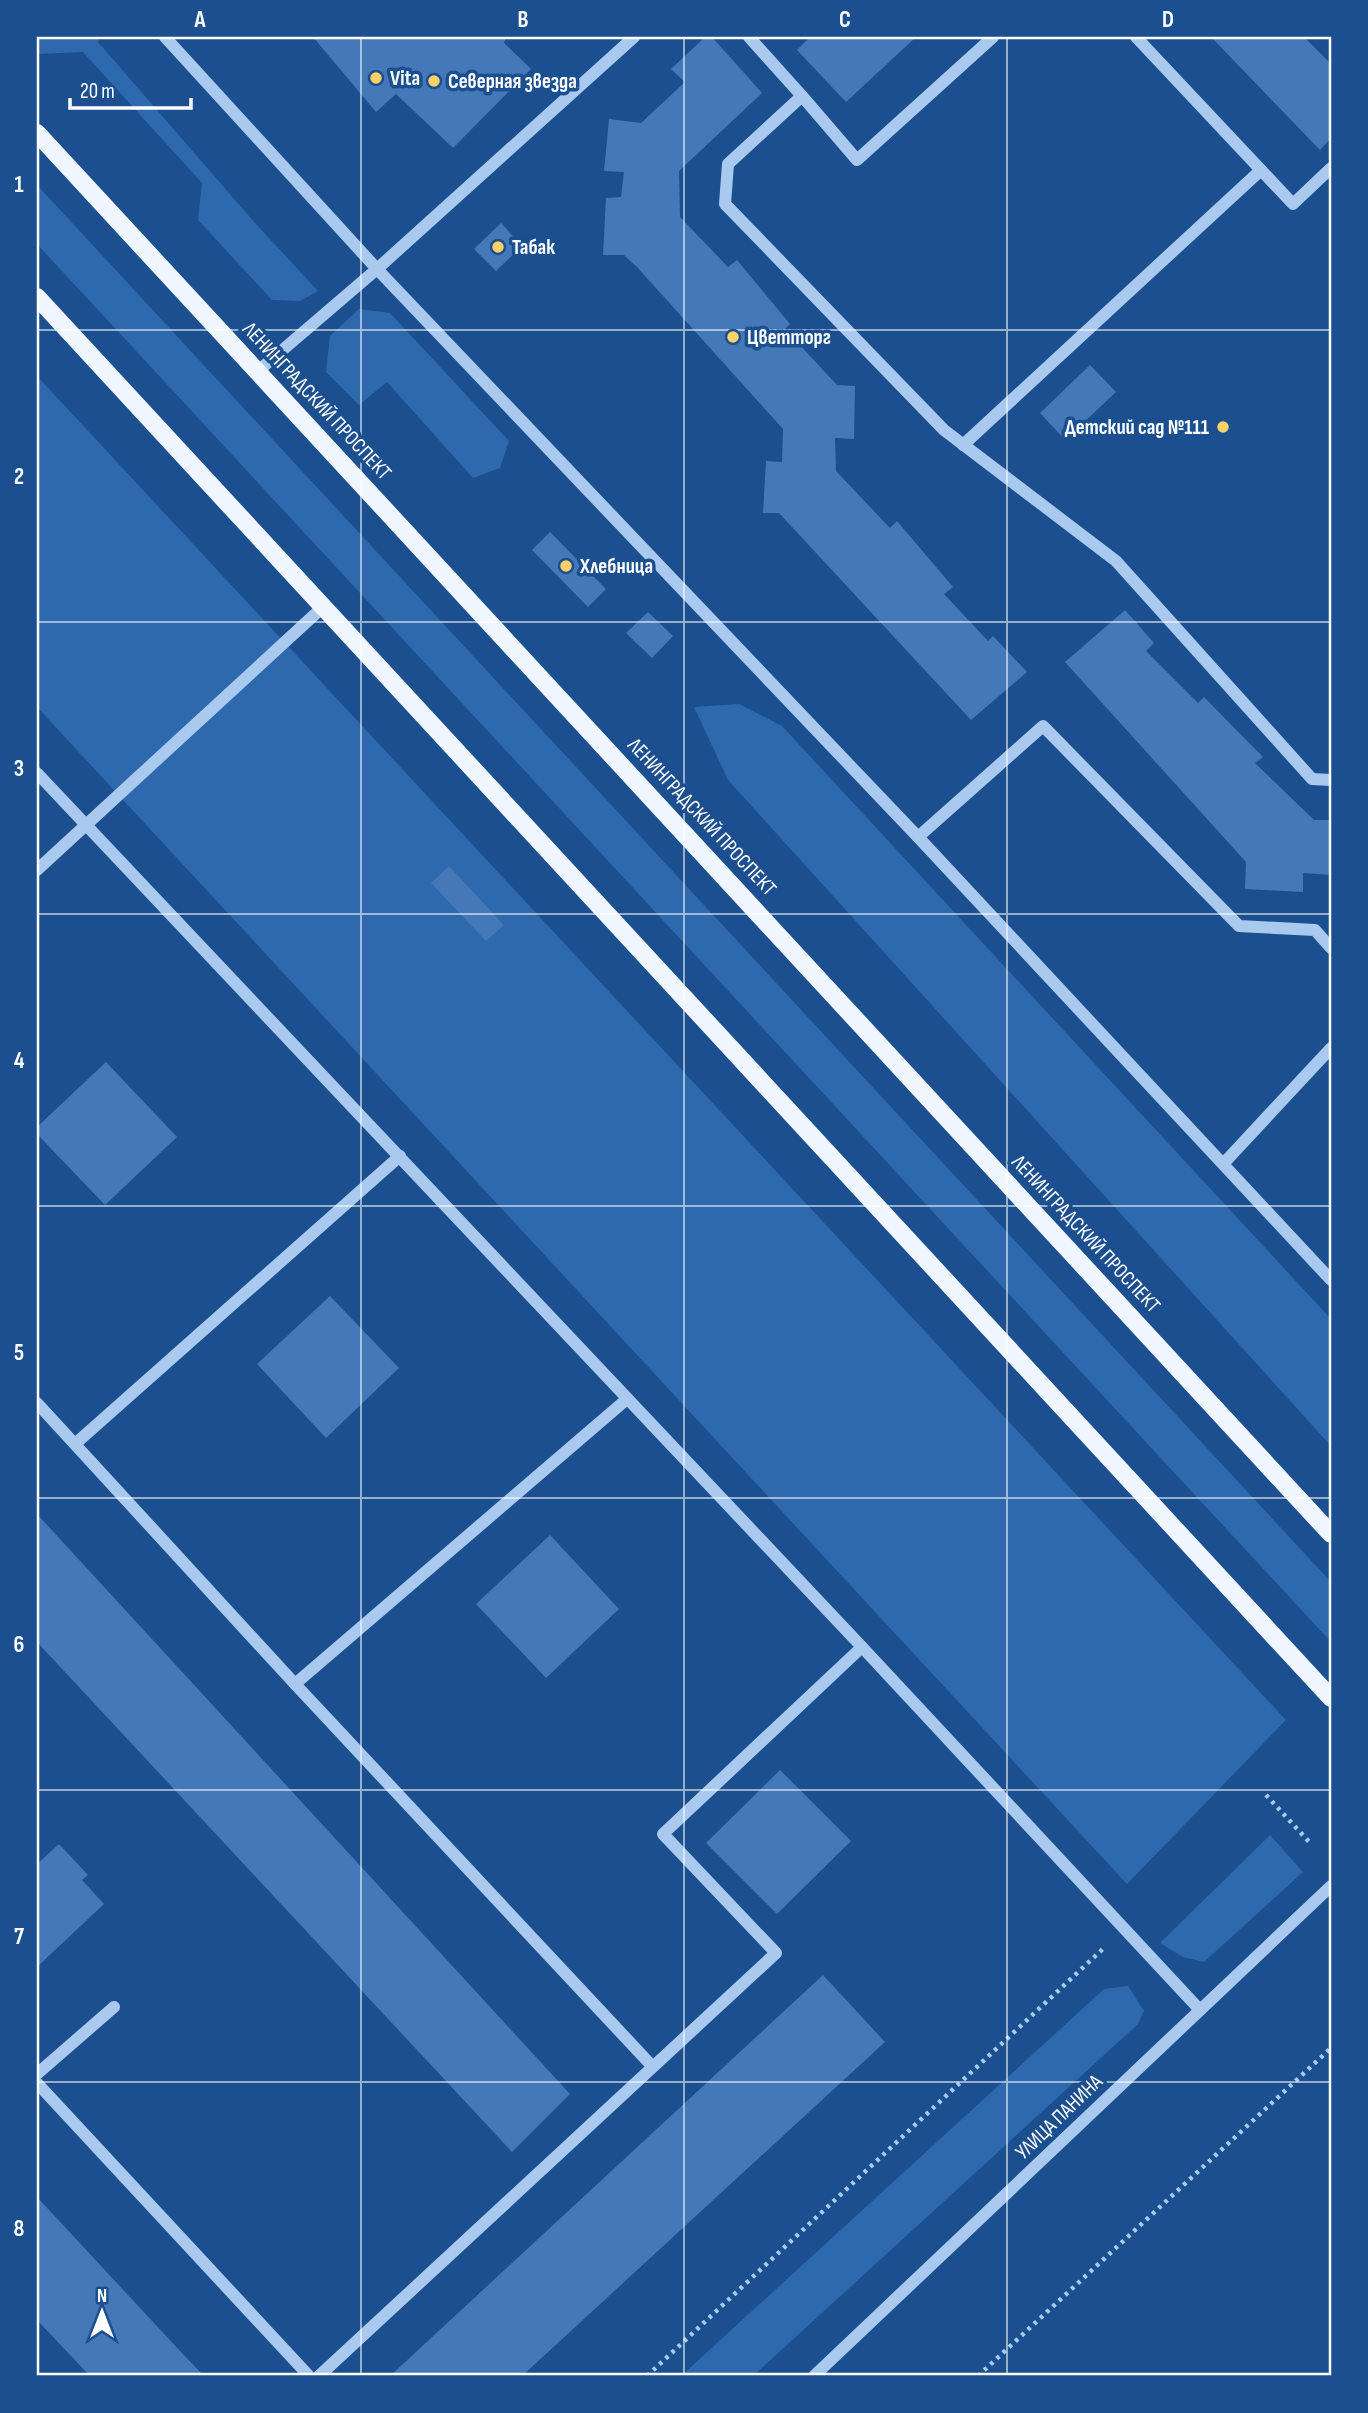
<svg xmlns="http://www.w3.org/2000/svg" width="1368" height="2413" font-family="'Sofia Sans Condensed',sans-serif">
<style>
.green{fill:#2e69ad}
.building{fill:#4478b7}
.lines{fill:none;stroke-linecap:round;stroke-linejoin:round}
.path{stroke:#a9c9ee;stroke-width:4.5;stroke-dasharray:3.5 5;stroke-linecap:butt}
.minor{stroke:#a9c9ee;stroke-width:12}
.major{stroke:#f0f6ff;stroke-width:18}
.grid{fill:none;stroke:#fff;stroke-width:2;stroke-opacity:0.55}
.poi-dot{fill:#ffd166;stroke:#1b4f8f;stroke-width:2.5}
.labels{text-anchor:middle;dominant-baseline:central;stroke-width:7;stroke-linejoin:round;paint-order:stroke}
.poi-label{font-size:21px;font-weight:bold;fill:#fff;stroke:#1b4f8f;text-anchor:start}
.street-label{font-size:21px;fill:#fff;stroke:#1b4f8f}
.neatline{fill:none;stroke:#fff;stroke-width:2.5}
.grid-label{font-size:23px;text-anchor:middle;font-weight:bold;fill:#fff}
</style>
<rect width="100%" height="100%" fill="#1b4f8f"/>
<!-- green -->
<g class="green">
<polygon points="37,37 100,37 98,42 255,223 318,291 300,301 272,300 198,220 202,183 83,52 38,54"/>
<polygon points="37,185 1331,1582 1331,1642 37,244"/>
<polygon points="359,309 390,313 509,441 500,468 473,478 387,382 359,405 326,372 330,336"/>
<polygon points="37,376 1286,1720 1127,1884 37,707"/>
<polygon points="739,704 782,726 1331,1319 1331,1446 728,780 694,707"/>
<polygon points="1270,1835 1303,1872 1204,1962 1183,1957 1160,1943"/>
<polygon points="1128,1986 1144,2011 1138,2024 753,2376 681,2376 1104,1989"/>
</g>
<!-- building -->
<g class="building">
<polygon points="313,37 506,37 504,43 531,69 453,148 396,94 376,112"/>
<polygon points="705,37 712,37 762,93 679,171 680,217 728,267 737,260 790,324 785,329 837,385 855,386 854,439 835,438 836,471 890,528 897,521 953,587 944,594 988,641 993,636 1027,672 971,720 779,513 763,513 766,461 782,462 783,429 637,267 624,255 603,255 606,198 621,197 624,172 604,171 609,119 641,123 685,82 671,69"/>
<polygon points="810,37 916,37 846,102 797,50"/>
<polygon points="1211,37 1304,37 1331,64 1331,138 1320,150"/>
<polygon points="501,223 522,246 496,271 474,249"/>
<polygon points="1090,365 1116,392 1065,440 1040,413"/>
<polygon points="550,532 606,589 588,607 532,550"/>
<polygon points="1125,610 1154,643 1146,651 1198,703 1204,697 1263,757 1255,763 1314,820 1331,820 1331,875 1303,873 1303,892 1245,889 1246,862 1065,662"/>
<polygon points="648,612 673,636 652,658 626,633"/>
<polygon points="449,866 504,925 486,941 431,883"/>
<polygon points="106,1062 177,1137 105,1205 37,1134 37,1127"/>
<polygon points="330,1296 399,1368 326,1438 257,1364"/>
<polygon points="37,1514 570,2094 512,2152 37,1642"/>
<polygon points="550,1535 619,1609 546,1678 476,1604"/>
<polygon points="780,1770 851,1841 777,1914 706,1843"/>
<polygon points="59,1844 88,1875 82,1880 104,1904 37,1967 37,1864"/>
<polygon points="823,1975 885,2042 522,2376 390,2376"/>
<polygon points="37,2197 180,2351 204,2376 90,2376 37,2320"/>
</g>
<g class="lines">
<!-- path -->
<g class="path">
<polyline points="1266,1795 1312,1845"/>
<polyline points="647,2376 1106,1946"/>
<polyline points="978,2376 1331,2048"/>
</g>
<!-- minor -->
<g class="minor">
<polyline points="165,37 377,269 918,837 1331,1280"/>
<polyline points="749,37 802,96 728,164 725,204 944,430 1116,561 1312,779 1331,780"/>
<polyline points="1136,37 1293,204 1331,168"/>
<polyline points="802,96 857,160 993,37"/>
<polyline points="258,371 377,269 634,37"/>
<polyline points="963,445 1261,170"/>
<polyline points="37,773 862,1647 1200,2010"/>
<polyline points="918,837 1043,726 1239,926 1315,930 1331,948"/>
<polyline points="37,870 324,606"/>
<polyline points="1224,1163 1331,1048"/>
<polyline points="37,1403 295,1684 652,2066"/>
<polyline points="75,1444 400,1156"/>
<polyline points="295,1684 627,1399"/>
<polyline points="37,2074 114,2007"/>
<polyline points="37,2083 309,2376"/>
<polyline points="319,2376 776,1953 663,1834 862,1647"/>
<polyline points="814,2376 1331,1886"/>
</g>
<!-- major -->
<g class="major">
<polyline points="37,133 1331,1534"/>
<polyline points="37,297 1331,1698"/>
</g>
</g>
<!-- grid -->
<path class="grid" d="M361,37V2376M684,37V2376M1007,37V2376M37,330H1331M37,622H1331M37,914H1331M37,1206H1331M37,1498H1331M37,1790H1331M37,2082H1331"/>
<!-- markers -->
<g class="poi-dot">
<circle cx="376" cy="78" r="7"/>
<circle cx="434" cy="81" r="7"/>
<circle cx="498" cy="247" r="7"/>
<circle cx="733" cy="337" r="7"/>
<circle cx="1223" cy="427" r="7"/>
<circle cx="566" cy="566" r="7"/>
</g>
<g class="labels">
<!-- poi labels -->
<g class="poi-label">
<text x="390" y="78">Vita</text>
<text x="448" y="81">Северная звезда</text>
<text x="512" y="247">Табак</text>
<text x="747" y="337">Цветторг</text>
<text x="1209" y="427" text-anchor="end">Детский сад №111</text>
<text x="580" y="566">Хлебница</text>
</g>
<!-- street labels -->
<g class="street-label">
<text transform="translate(317 401) rotate(47)">ЛЕНИНГРАДСКИЙ ПРОСПЕКТ</text>
<text transform="translate(702 817) rotate(47)">ЛЕНИНГРАДСКИЙ ПРОСПЕКТ</text>
<text transform="translate(1086 1234) rotate(47)">ЛЕНИНГРАДСКИЙ ПРОСПЕКТ</text>
<text transform="translate(1059 2117) rotate(-44)">УЛИЦА ПАНИНА</text>
</g>
</g>
<!-- border -->
<rect width="1368" height="2413" fill="none" stroke="#1b4f8f" stroke-width="77"/>
<!-- north arrow -->
<g transform="translate(102 2312)" stroke="#1b4f8f" stroke-width="5" paint-order="stroke">
<path d="M0-5L12 26L0 18L-12 26Z" fill="#ffffff"/>
<text y="-10" font-size="19" font-weight="bold" text-anchor="middle" fill="#ffffff">N</text>
</g>
<!-- scale -->
<path d="M70 98v10h121v-10" fill="none" stroke="#ffffff" stroke-width="3.5"/>
<text x="80" y="98" font-size="21" fill="#ffffff" stroke="#1b4f8f" stroke-width="5" paint-order="stroke">20 m</text>
<rect x="38" y="38" width="1292" height="2336" class="neatline"/>
<g class="grid-label">
<text x="200" y="27">A</text>
<text x="523" y="27">B</text>
<text x="845" y="27">C</text>
<text x="1168" y="27">D</text>
<text x="19" y="192">1</text>
<text x="19" y="484">2</text>
<text x="19" y="776">3</text>
<text x="19" y="1068">4</text>
<text x="19" y="1360">5</text>
<text x="19" y="1652">6</text>
<text x="19" y="1944">7</text>
<text x="19" y="2236">8</text>
</g>
</svg>
